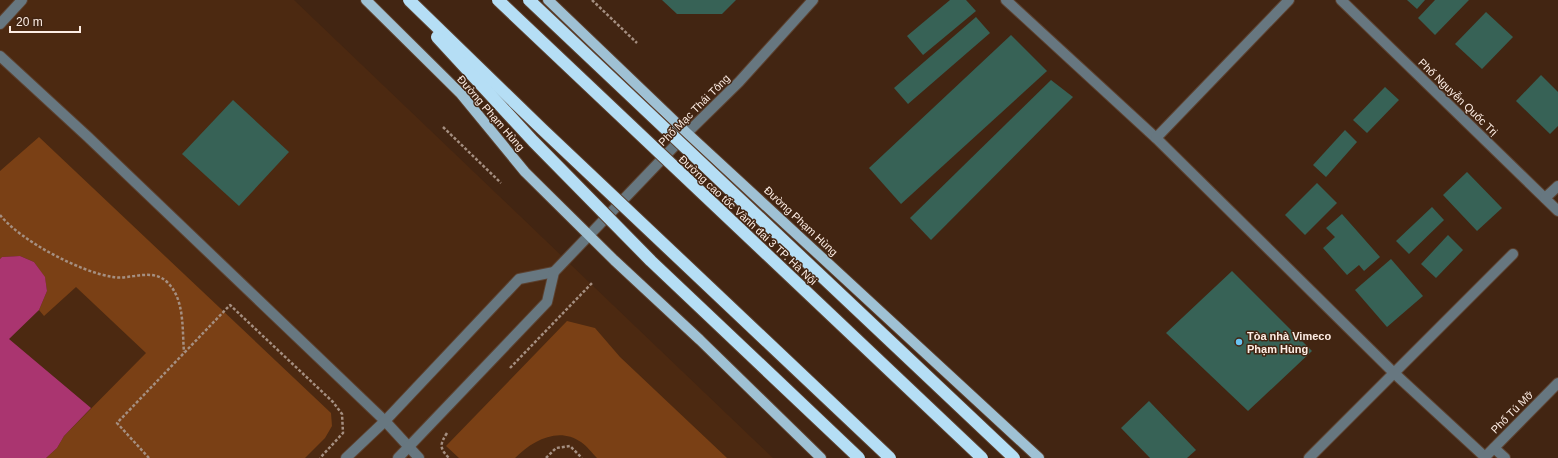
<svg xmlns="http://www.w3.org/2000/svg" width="1558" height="458" font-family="Arial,sans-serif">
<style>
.built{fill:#4c2911}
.green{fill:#7a4015}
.water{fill:#aa3570}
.building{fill:#376256}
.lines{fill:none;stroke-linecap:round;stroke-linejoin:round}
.minor-casing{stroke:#5c412f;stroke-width:12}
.major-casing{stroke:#5c412f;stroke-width:12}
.path{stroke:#a58f81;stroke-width:2.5;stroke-dasharray:3 2;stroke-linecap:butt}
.minor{stroke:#677780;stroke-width:10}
.major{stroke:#9fc1d4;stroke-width:10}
.highway-bridge-casing{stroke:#5c412f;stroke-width:14;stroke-linecap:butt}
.highway-bridge{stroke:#b5def5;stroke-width:12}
.poi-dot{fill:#6ac3f1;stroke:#422512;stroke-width:1.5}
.labels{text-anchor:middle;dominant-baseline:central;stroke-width:3;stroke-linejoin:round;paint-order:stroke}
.street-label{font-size:11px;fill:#fdede4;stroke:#422512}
.poi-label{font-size:11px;font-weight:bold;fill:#fdede4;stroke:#422512;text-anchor:start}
</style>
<rect width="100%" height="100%" fill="#422512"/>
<!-- built -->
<polygon class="built" points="0,0 294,0 773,458 0,458"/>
<!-- green -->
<g class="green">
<polygon points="39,137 331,413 332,426 325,438 305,458 46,458 57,448 64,436 146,353 76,287 44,316 39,310 47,291 45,278 34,262 20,256 2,257 0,259 0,171"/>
<path d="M567,321L595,328L620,357L727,458H597C592,453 587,446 581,442C558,426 532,441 515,458H459L446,446Z"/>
</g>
<!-- water -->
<polygon class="water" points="20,256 34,262 45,277 47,291 39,310 9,339 91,408 64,436 57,448 46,458 0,458 0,259 2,257"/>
<!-- building -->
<g class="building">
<polygon points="662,0 736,0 722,14 677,14"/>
<polygon points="950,0 966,0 976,11 923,55 907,36"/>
<polygon points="1407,0 1425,0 1417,9"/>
<polygon points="1435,0 1469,0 1435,35 1418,18"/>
<polygon points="1486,12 1513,37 1482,69 1455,44"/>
<polygon points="976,17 990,33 908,104 894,88"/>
<polygon points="1011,35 1047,71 901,204 869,168"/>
<polygon points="1541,75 1558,92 1558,126 1550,134 1516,101"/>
<polygon points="1051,80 1073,97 931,240 910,218"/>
<polygon points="1385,87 1399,100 1367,133 1353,120"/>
<polygon points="233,100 289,152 239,206 182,154"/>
<polygon points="1345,130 1357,142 1326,177 1313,165"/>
<polygon points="1467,172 1502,208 1477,231 1443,195"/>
<polygon points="1317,183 1337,203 1305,235 1285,215"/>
<polygon points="1432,207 1444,220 1409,254 1396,241"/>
<polygon points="1342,214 1380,257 1364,271 1359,265 1347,275 1323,248 1335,237 1326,228"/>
<polygon points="1448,235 1463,250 1436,278 1421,264"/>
<polygon points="1391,259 1423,296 1387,327 1355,290"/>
<polygon points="1232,271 1312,351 1248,411 1166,333"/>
<polygon points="1149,401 1196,450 1187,458 1150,458 1121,428"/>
</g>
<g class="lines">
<!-- minor casing -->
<g class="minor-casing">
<g id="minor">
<polyline points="1006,0 1156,138 1394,373 1485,457"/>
<polyline points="1341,0 1558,211"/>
<polyline points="0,24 22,0"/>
<polyline points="0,56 88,137 385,421 419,458"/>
<polyline points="1156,138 1289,0"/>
<polyline points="1545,198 1558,186"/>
<polyline points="1494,448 1505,458"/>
<polyline points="346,458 385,421 519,279 554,272"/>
<polyline points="398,458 547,302 554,272 687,133 739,82 813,0"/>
<polyline points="1309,458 1513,254"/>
<polyline points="1484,458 1558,383"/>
</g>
</g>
<!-- major casing -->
<g class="major-casing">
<g id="major">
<polyline points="366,0 461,94 525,172 614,260 700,340 821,458"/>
<polyline points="548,0 687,133 1039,458"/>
</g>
</g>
<!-- path -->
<g class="path">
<polyline points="592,0 637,43"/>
<polyline points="443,127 501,183"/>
<path d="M0,215C21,241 80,272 113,277C131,280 153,267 168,283C185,300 182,330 184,352"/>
<polyline points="510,368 593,282"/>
<path d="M447,433C440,444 439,448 449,458"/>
<polyline points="149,458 117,423 230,305 333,402 342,414 343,433 320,458"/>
<polyline points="546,458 556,448 570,446 582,458"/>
</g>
<!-- minor -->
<use href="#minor" class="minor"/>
<!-- major -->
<use href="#major" class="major"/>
<!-- highway-bridge casing -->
<g class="highway-bridge-casing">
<g id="highway-bridge">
<polyline points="409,0 543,130 890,458"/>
<polyline points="498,0 982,458"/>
<polyline points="529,0 1014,458"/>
<polyline points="437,37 533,141 651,261 859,458"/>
</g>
</g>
<!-- highway-bridge -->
<use href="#highway-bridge" class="highway-bridge"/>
</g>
<!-- markers -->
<circle class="poi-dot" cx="1239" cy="342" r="4"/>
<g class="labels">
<!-- street labels -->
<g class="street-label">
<text transform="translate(1458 97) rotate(44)">Phố Nguyễn Quốc Trị</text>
<text transform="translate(694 110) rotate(-45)">Phố Mạc Thái Tông</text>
<text transform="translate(491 113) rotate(49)">Đường Phạm Hùng</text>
<text transform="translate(748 220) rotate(43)">Đường cao tốc Vành đai 3 TP. Hà Nội</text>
<text transform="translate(801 221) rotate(43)">Đường Phạm Hùng</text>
<text transform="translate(1512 412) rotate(-45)">Phố Tú Mỡ</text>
</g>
<!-- poi labels -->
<g class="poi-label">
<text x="1247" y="336">Tòa nhà Vimeco<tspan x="1247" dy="13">Phạm Hùng</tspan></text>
</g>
</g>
<!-- scale -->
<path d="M10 26v6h70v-6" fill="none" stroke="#fdede4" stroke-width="2"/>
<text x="16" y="26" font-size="12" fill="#fdede4" stroke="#422512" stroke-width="3" paint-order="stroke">20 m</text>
</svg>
